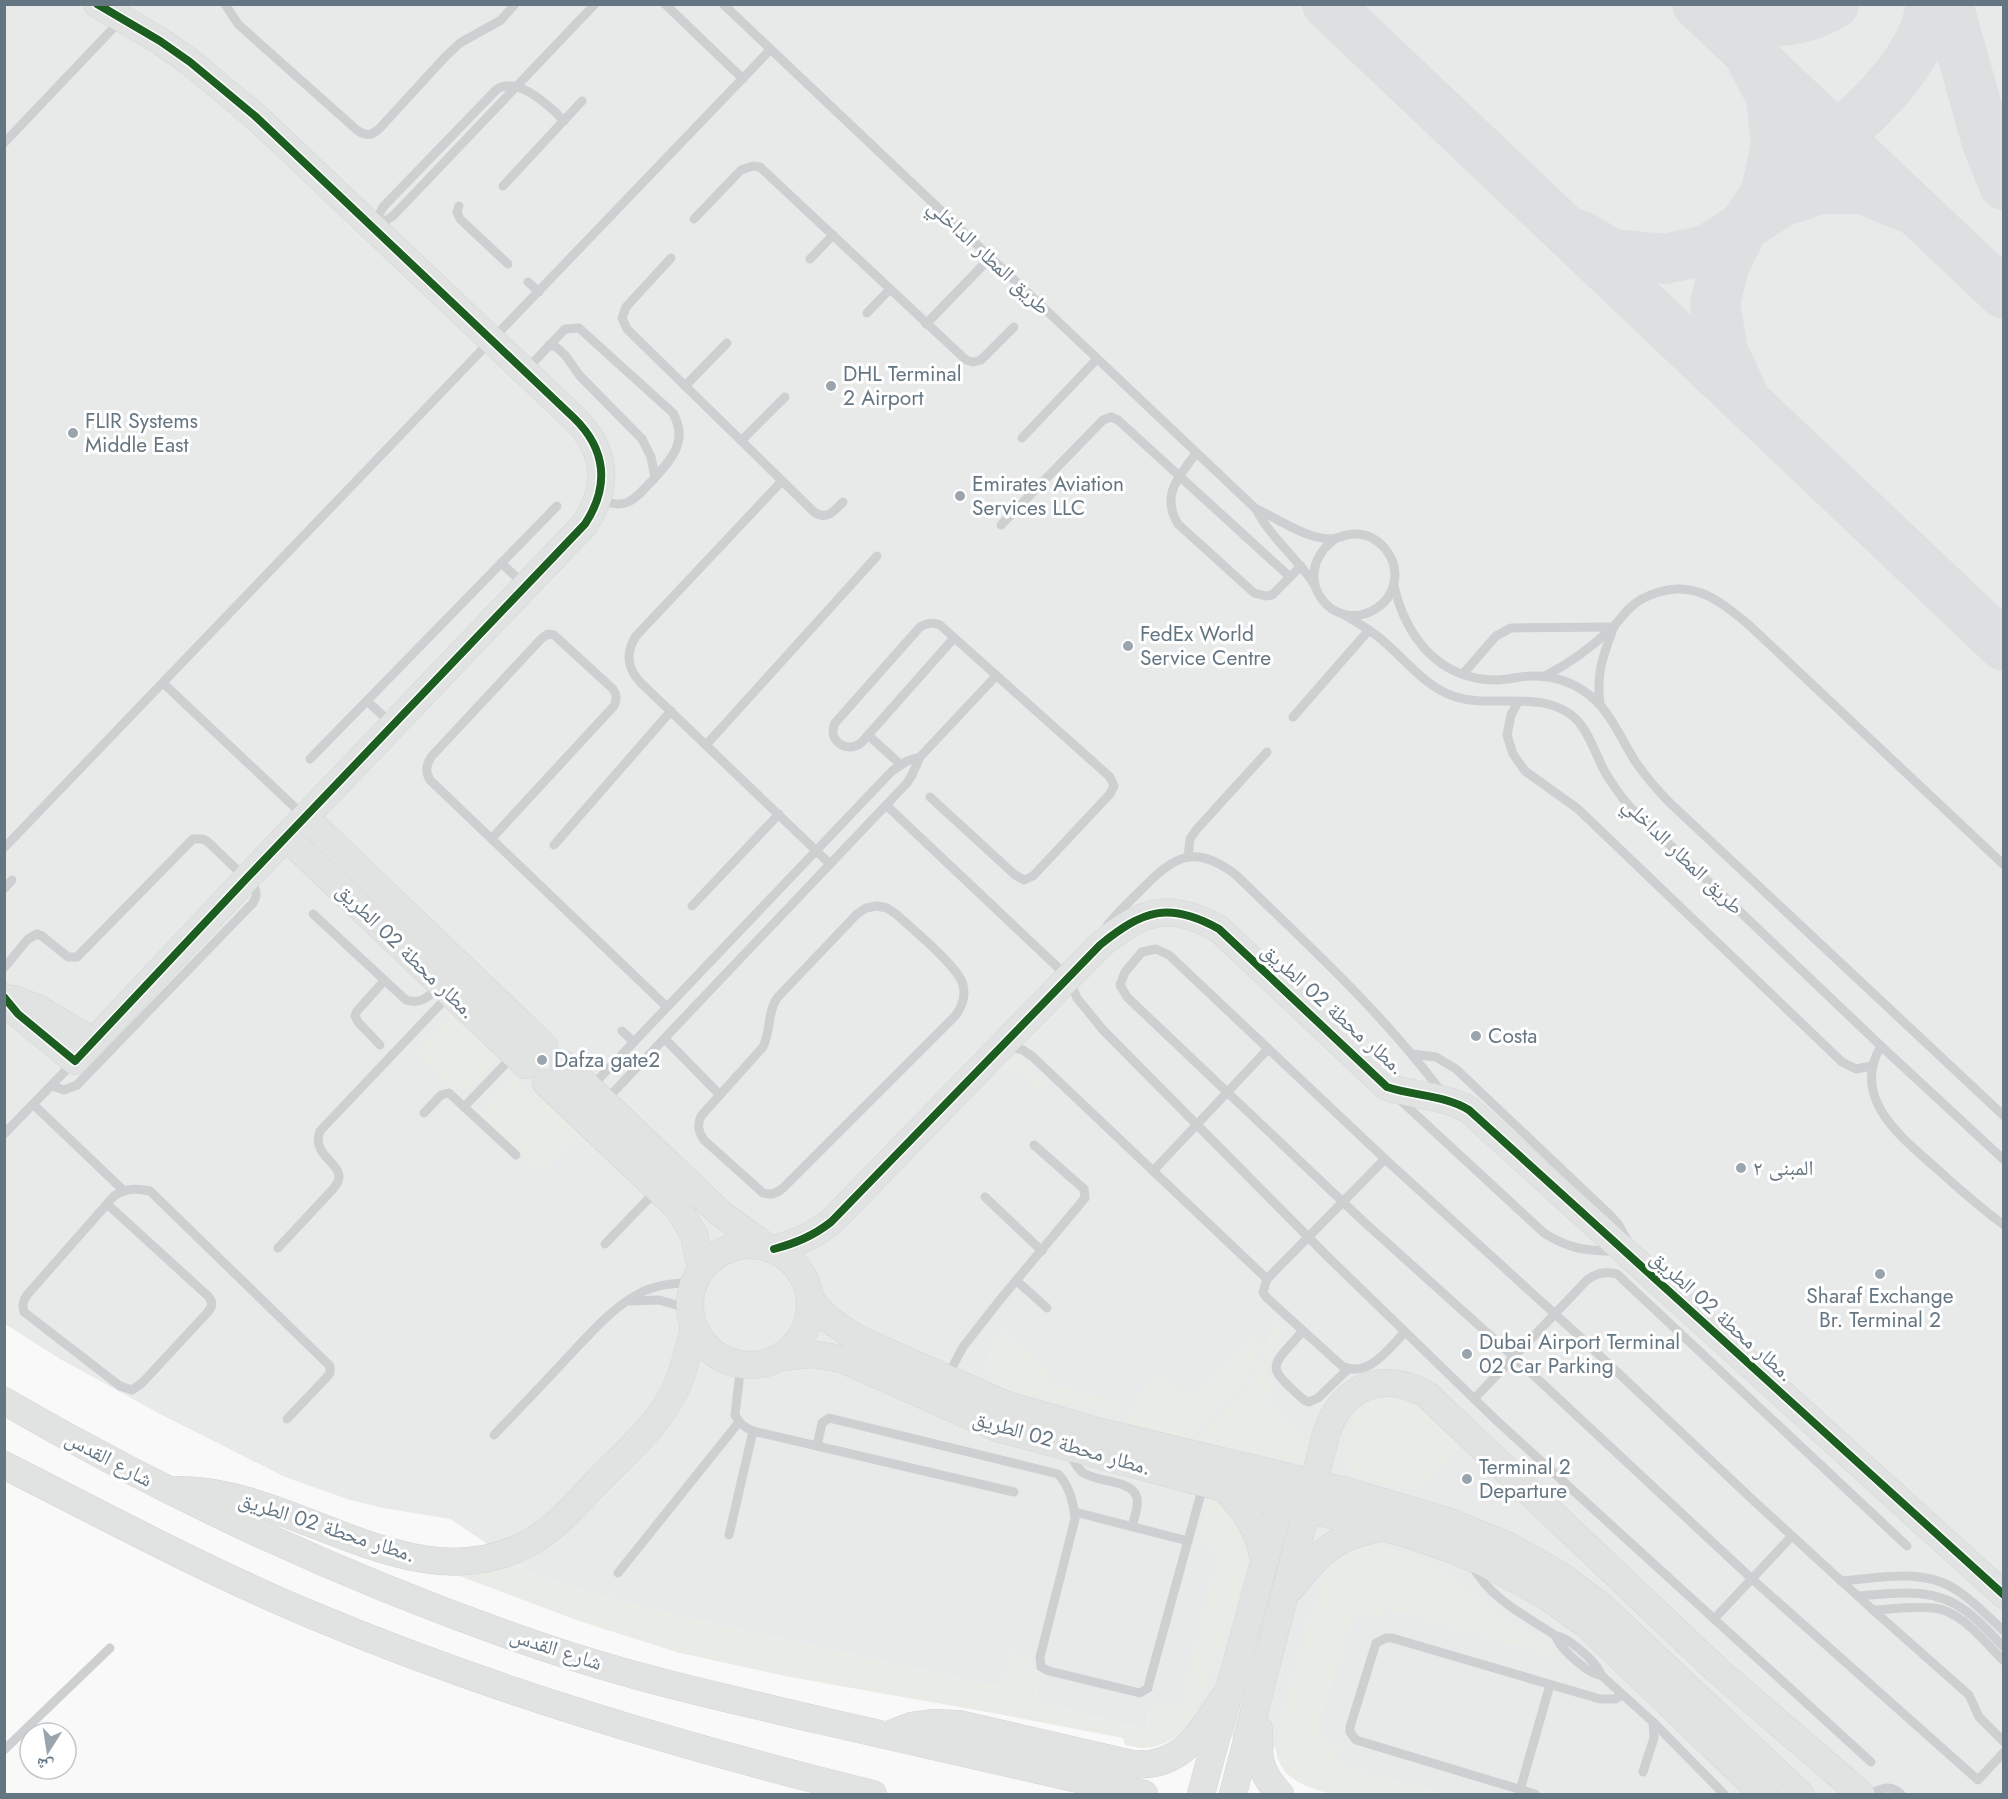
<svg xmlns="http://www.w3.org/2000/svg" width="2008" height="1799" font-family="Jost,'Noto Naskh Arabic',sans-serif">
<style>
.built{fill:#e8e9e9}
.green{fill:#e8ebe6}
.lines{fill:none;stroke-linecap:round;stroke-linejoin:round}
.taxiway{stroke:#dedfe0;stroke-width:50}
.secondary-casing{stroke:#d5d6d7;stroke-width:28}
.lane{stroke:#cecfd0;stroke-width:9}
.secondary{stroke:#e1e2e2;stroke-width:27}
.cycleway-casing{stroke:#fff;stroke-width:11}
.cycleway{stroke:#1b5e20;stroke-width:8}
.poi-dot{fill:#99a4ac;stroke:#fff;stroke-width:2}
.labels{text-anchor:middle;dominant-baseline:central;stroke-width:6;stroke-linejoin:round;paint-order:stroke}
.street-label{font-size:21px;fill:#657683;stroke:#fff}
.poi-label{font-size:21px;fill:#657683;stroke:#fff;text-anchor:start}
</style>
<rect width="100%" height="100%" fill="#f9f9f9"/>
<!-- built -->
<polygon class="built" points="4,5 2003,5 2003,1794 1441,1794 1149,1714 1145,1730 1035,1702 1041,1672 1025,1668 1027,1656 1000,1688 646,1609 537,1577 450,1519 383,1508 350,1500 285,1477 162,1415 60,1359 5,1324"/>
<!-- green -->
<g class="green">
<path d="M452,1013L505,1051L469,1090C463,1092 458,1092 453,1088L415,1053Z"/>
<path d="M1006,1056L1020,1059L1046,1085L1040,1091C1027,1078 1014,1061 995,1073L865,1207L858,1201Z"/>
<polygon points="514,1078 533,1096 539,1090 582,1129 542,1172 479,1115"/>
<path d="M1274,1319L1280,1324L1282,1332L1277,1339L1265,1375L1276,1387L1264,1401L1299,1434L1311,1442L1304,1464L1197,1441C1208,1422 1227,1411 1242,1395C1261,1374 1266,1346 1274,1319Z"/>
<path d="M1002,1329L1049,1374L1052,1385L1119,1403L1116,1415L1009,1391C977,1376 983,1352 1002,1329Z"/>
<path d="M1256,1335C1262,1343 1259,1349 1256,1358C1244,1389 1225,1398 1204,1420C1198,1426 1195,1433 1191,1440L1127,1425L1136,1401L1157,1373C1169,1382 1181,1398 1198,1392Z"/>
<path d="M1401,1396L1420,1405L1461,1445L1419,1491C1401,1487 1365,1484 1353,1472C1330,1450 1348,1410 1374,1399C1383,1395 1392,1396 1401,1396Z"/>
<path d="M1209,1495L1226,1502L1251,1546L1233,1620L1218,1654L1196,1714C1185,1731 1166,1748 1144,1748C1138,1748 1131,1746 1125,1745L1123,1738L993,1713L790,1677L680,1653L579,1621L454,1574L495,1569L517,1564L537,1577L646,1609L1000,1688L1010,1652L1028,1656L1025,1668L1041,1672L1035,1702L1145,1730L1153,1701L1180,1707L1220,1549L1200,1544L1202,1538L1198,1537Z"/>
<path d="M1360,1545C1420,1543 1446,1574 1491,1608C1512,1623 1536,1636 1558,1650L1556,1657L1383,1607L1379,1620L1353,1613L1316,1738L1341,1747L1336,1765L1441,1794H1331C1302,1786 1273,1776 1276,1740L1308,1621C1325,1604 1314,1578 1331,1561C1338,1554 1351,1550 1360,1545Z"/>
</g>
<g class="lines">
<!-- taxiway -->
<g class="taxiway">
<polyline points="1327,4 2004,646"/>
<polyline points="1697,4 2004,294"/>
<polyline points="1948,4 1987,143 2004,185"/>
<path d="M1702,6C1745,25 1792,29 1834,4"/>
<path d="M1814,159C1857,119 1924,65 1931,4"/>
<polyline points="1580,235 1612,254 1664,259 1707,250 1781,202 1820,189 1863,189 1906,207"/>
<polyline points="1742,392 1723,351 1715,304 1724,266 1745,224 1766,193 1776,143 1771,96 1752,61"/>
</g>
<!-- secondary casing -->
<g class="secondary-casing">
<g id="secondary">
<polyline points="305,817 544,1046"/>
<polyline points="286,837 526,1065"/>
<path d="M4,997L18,1014L75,1061L246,879L585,524C610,486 606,449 574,418L255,116L190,62L160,41L97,4"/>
<polyline points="14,999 37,1008 92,1041"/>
<polyline points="564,1064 719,1212 765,1246"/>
<polyline points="546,1083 679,1209 694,1235 701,1269"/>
<circle cx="750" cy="1305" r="60"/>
<path d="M774,1249C796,1243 813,1236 831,1222L1100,945C1143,910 1169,901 1219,929L1387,1087C1414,1096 1444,1095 1469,1110L2004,1595"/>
<polyline points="810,1298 817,1308 827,1318 856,1338 1004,1404 1089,1429 1342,1490 1450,1522 1508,1546 1561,1576 1601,1606 1800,1794"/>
<polyline points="781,1357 811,1354 842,1359 997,1428 1223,1488 1404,1533 1451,1549 1483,1562 1545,1595 1587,1625 1763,1794"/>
<path d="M4,1401C177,1501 357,1584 546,1648C637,1679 730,1699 823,1721C930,1746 1037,1770 1144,1794"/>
<path d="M4,1465C106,1517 207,1571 312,1615C493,1691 683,1747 873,1794"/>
<path d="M1223,1488C1246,1509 1258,1529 1264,1559"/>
<path d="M178,1490C295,1489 412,1605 527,1544C555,1529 576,1504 598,1481C625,1453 659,1425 676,1388C685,1369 689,1348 694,1327"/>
<path d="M1291,1588C1319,1554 1335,1535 1381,1528"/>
<path d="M1259,1729C1258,1758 1259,1772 1280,1794"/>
<path d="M888,1735L911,1726L934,1723L959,1724L1132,1764C1186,1769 1204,1725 1231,1687"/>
<polyline points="1201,1794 1285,1486"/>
<path d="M1233,1794L1327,1431C1344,1385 1383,1371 1426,1394L1717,1670L1861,1794"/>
</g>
</g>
<!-- lane -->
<g class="lane">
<path d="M225,4L238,24L249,34L358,131C367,136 371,136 379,129L446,56L460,43L501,20L515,4"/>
<polyline points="665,4 743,79"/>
<path d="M723,4L1256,509C1270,537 1297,558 1314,584"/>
<polyline points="4,143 121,20"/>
<polyline points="503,186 582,101"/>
<polyline points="459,206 457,212 460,219 508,264"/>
<polyline points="694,219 741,170 753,166 760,167 966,360 973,362 981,360 1014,327"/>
<path d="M374,225L383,207L497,89C518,76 550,106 564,121"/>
<polyline points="375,227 393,216 595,4"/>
<path d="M671,258L626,307L622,318L627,329L814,512C827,521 834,511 843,502"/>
<polyline points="810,259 833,235"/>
<polyline points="528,282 539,292"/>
<polyline points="867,313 890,289"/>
<polyline points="926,324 990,258"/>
<polyline points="549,345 556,347 565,355 580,376 642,439 651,457 655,477"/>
<path d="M526,370L565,329L579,328L673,413C689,442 671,459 653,480C645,487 638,498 628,502C619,506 610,503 601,500"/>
<polyline points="685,386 727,343"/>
<polyline points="1022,438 1097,359"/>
<polyline points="741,441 785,397"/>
<path d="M1196,453C1180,476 1160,494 1178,524L1254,593L1266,596L1272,595L1301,566"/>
<path d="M782,481L636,636C625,653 627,668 641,683L830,864"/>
<path d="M1256,509C1275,517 1293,530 1313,536C1320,538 1329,540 1336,538C1342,537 1347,534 1353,534C1379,533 1399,558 1394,583C1392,593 1386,602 1377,608C1334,637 1285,576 1335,539"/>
<polyline points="1001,525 1103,420 1111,417 1118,420 1290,577"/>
<polyline points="501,563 524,584"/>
<path d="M1394,586C1406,637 1439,680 1496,680C1508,680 1520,676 1532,676C1551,675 1569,681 1584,691C1610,708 1621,740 1637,764C1647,778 1658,791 1670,803L2004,1116"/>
<path d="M1343,614C1356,622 1369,629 1381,639C1404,658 1424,686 1453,696C1492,710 1544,687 1577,720C1590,734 1596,756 1605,772C1612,784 1620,795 1629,806L1881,1046L2004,1160"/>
<polyline points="1463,674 1496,636 1511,628 1614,627"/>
<path d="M1545,676C1570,663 1592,647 1612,628C1619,621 1624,613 1631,607C1638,600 1649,595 1659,592C1696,581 1722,602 1749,625L2004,865"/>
<polyline points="163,683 303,815"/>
<polyline points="367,701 392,724"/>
<polyline points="1518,702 1511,715 1507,735 1513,754 1525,771 1578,809 1842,1062 1856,1069 1871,1066"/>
<path d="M1600,703C1596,674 1603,656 1613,629"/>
<polyline points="1293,717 1369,630"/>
<polyline points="868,735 900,764"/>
<polyline points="706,745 877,556"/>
<polyline points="310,759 557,506"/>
<path d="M930,797L1015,875L1024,880L1033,876L1110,794L1114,786L1110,777L940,625C932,622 927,623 920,627L835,723C827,740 846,754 861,743L954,638"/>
<polyline points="886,805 1068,977 1077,998 1103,1030 1328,1257 1497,1421 1871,1762"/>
<path d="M492,838L614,706C617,699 617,695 613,689L554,635L548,634L542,638L431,757C426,766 425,771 430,780L667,1007"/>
<polyline points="554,845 671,711"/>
<polyline points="4,848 770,50"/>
<polyline points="1188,857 1190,839 1196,830 1267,752"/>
<polyline points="4,889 12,880"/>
<polyline points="692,906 779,814"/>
<path d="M877,906L887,908L896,914C911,928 959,967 963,985C966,997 962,1007 955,1016L783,1188C776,1194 771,1195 763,1193L704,1140C698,1132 697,1125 701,1116L763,1047C771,1031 767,1013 777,998L857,914L866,908Z"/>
<path d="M313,914L406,1000C421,1005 429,996 440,986"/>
<path d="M1107,926C1116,914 1128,903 1139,892C1173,857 1193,842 1236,875C1308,945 1383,1013 1443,1094"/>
<path d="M4,968L28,939L37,934L42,936L68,957H77L193,839H202L207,841L254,886C257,893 257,896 253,903L77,1085L64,1090L52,1086"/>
<polyline points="622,1031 634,1042"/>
<polyline points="665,1039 720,1095"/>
<polyline points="380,1045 358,1022 355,1016 357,1011 384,981"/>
<polyline points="1007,1046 1023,1050 1033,1057 1267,1279"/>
<path d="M1881,1046C1850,1098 1901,1137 1936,1168C1958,1188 1980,1208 2004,1225"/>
<polyline points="1412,1054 1436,1057 1456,1069 1610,1215 1618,1224 1627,1240"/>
<polyline points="591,1087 892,771 907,761 920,757"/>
<path d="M1398,1098L1544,1233C1569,1249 1586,1251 1615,1251"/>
<polyline points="605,1101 907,783 912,775 920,757 996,676"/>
<polyline points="34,1105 123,1190"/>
<polyline points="464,1107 512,1057"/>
<polyline points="424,1113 441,1095 449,1093 516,1155"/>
<polyline points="4,1134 73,1063"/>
<path d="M1385,1159L1267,1279L1263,1292L1266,1297L1342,1366C1368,1379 1388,1349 1405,1332"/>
<polyline points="1153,1171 1268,1049"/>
<polyline points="985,1197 1042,1251"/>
<path d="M107,1204L208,1296C213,1302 213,1306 208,1312L142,1383L132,1390L120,1386L24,1312C22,1305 23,1301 27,1295L114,1196C126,1188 136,1188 150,1191L330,1366V1373L326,1378L287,1419"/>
<polyline points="605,1244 655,1192"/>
<path d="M278,1248L333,1189C355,1165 309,1160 320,1131L449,995"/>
<polyline points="1017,1281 1047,1308"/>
<polyline points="630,1301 659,1300 690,1309"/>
<path d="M1303,1331C1269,1369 1265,1365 1304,1400L1309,1402L1318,1398L1348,1369"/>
<path d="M741,1364L735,1415C740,1424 744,1427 753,1431L1014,1492"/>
<polyline points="947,1377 963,1347 999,1301 1085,1198 1084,1189 1034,1145"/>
<path d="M1474,1399L1587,1280C1597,1273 1604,1271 1617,1274L1907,1546"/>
<path d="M494,1435C518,1410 543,1384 567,1358C589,1335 615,1304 644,1291C660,1284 676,1283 694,1283"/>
<path d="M817,1446L822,1423L829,1418L1058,1474C1069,1485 1074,1504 1075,1519L1040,1657L1041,1667L1049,1671L1140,1693L1148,1688L1149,1683L1203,1486"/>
<path d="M1069,1452C1073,1459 1076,1467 1082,1472C1096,1483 1133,1479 1137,1498C1139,1507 1134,1518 1132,1527"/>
<polyline points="1075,1512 1188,1541"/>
<polyline points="729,1535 753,1431"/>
<path d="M1472,1565C1489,1598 1526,1616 1556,1636C1568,1637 1598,1663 1601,1675L1653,1722L1724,1794"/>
<polyline points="618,1573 739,1422"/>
<path d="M1841,1581C1879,1578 1925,1567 1958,1591C1975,1602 1989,1618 2004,1631"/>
<path d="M1858,1596C1895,1593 1934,1586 1966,1611C1980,1621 1992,1635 2004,1647"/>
<path d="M1873,1610C1892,1609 1914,1606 1934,1608C1962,1611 1984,1642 2004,1661"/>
<polyline points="1714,1619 1792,1536"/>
<path d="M1556,1636C1558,1647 1589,1675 1601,1675"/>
<polyline points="2004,1742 1979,1717 1969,1695 1873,1610 1755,1502 1578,1335 1385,1159 1169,955 1156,949 1142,952 1125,972 1120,985 1127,997 1363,1221 1514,1357 1752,1579 1978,1780 2004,1752"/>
<polyline points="4,1750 110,1648"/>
<polyline points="1643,1772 1654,1738 1653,1722"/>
<polyline points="1520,1790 1550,1685"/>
<polyline points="1535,1794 1356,1740 1350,1732 1350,1727 1376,1643 1386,1638 1392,1638 1600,1699 1615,1699 1622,1695"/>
<path d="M1870,1794C1883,1788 1890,1784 1901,1794"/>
</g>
<!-- secondary -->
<use href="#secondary" class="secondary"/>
<!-- cycleway casing -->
<g class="cycleway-casing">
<g id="cycleway">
<path d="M4,997L18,1014L75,1061L246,879L585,524C610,486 606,449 574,418L255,116L190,62L160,41L97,4"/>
<path d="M774,1249C796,1243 813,1236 831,1222L1100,945C1143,910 1169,901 1219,929L1387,1087C1414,1096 1444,1095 1469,1110L2004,1595"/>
</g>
</g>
<!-- cycleway -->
<use href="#cycleway" class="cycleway"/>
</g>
<!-- markers -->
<g class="poi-dot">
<circle cx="831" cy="386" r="6"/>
<circle cx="73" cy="433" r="6"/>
<circle cx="960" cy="496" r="6"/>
<circle cx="1128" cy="646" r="6"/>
<circle cx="1476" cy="1036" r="6"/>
<circle cx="542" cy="1060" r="6"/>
<circle cx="1741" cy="1168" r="6"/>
<circle cx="1880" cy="1274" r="6"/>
<circle cx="1467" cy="1354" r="6"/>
<circle cx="1467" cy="1479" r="6"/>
</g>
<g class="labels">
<!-- street labels -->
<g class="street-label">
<text transform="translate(989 257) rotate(43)">طريق المطار الداخلي</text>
<text transform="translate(1683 856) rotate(44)">طريق المطار الداخلي</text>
<text transform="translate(406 951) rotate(44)">مطار محطة 02 الطريق.</text>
<text transform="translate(1333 1009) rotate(42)">مطار محطة 02 الطريق.</text>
<text transform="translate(1722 1316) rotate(42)">مطار محطة 02 الطريق.</text>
<text transform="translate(1062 1443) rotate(16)">مطار محطة 02 الطريق.</text>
<text transform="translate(109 1459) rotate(28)">شارع القدس</text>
<text transform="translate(327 1527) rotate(18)">مطار محطة 02 الطريق.</text>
<text transform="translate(556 1649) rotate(18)">شارع القدس</text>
</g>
<!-- poi labels -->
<g class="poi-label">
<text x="843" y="374">DHL Terminal<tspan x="843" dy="24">2 Airport</tspan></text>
<text x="85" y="421">FLIR Systems<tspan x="85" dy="24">Middle East</tspan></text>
<text x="972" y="484">Emirates Aviation<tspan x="972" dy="24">Services LLC</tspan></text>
<text x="1140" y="634">FedEx World<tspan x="1140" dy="24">Service Centre</tspan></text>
<text x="1488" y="1036">Costa</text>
<text x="554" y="1060">Dafza gate2</text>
<text x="1753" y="1168">المبنى ٢</text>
<text x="1880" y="1296" text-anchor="middle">Sharaf Exchange<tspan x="1880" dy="24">Br. Terminal 2</tspan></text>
<text x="1479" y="1342">Dubai Airport Terminal<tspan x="1479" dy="24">02 Car Parking</tspan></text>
<text x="1479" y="1467">Terminal 2<tspan x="1479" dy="24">Departure</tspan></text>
</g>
</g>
<!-- border -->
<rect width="2008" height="1799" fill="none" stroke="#657683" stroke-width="12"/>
<!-- north arrow -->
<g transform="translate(48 1751) rotate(192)"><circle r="28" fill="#ffffff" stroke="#c1c8cd" stroke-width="1.5"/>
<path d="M0-4.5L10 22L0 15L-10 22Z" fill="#99a4ac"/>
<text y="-9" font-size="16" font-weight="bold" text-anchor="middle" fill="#657683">ش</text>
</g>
</svg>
